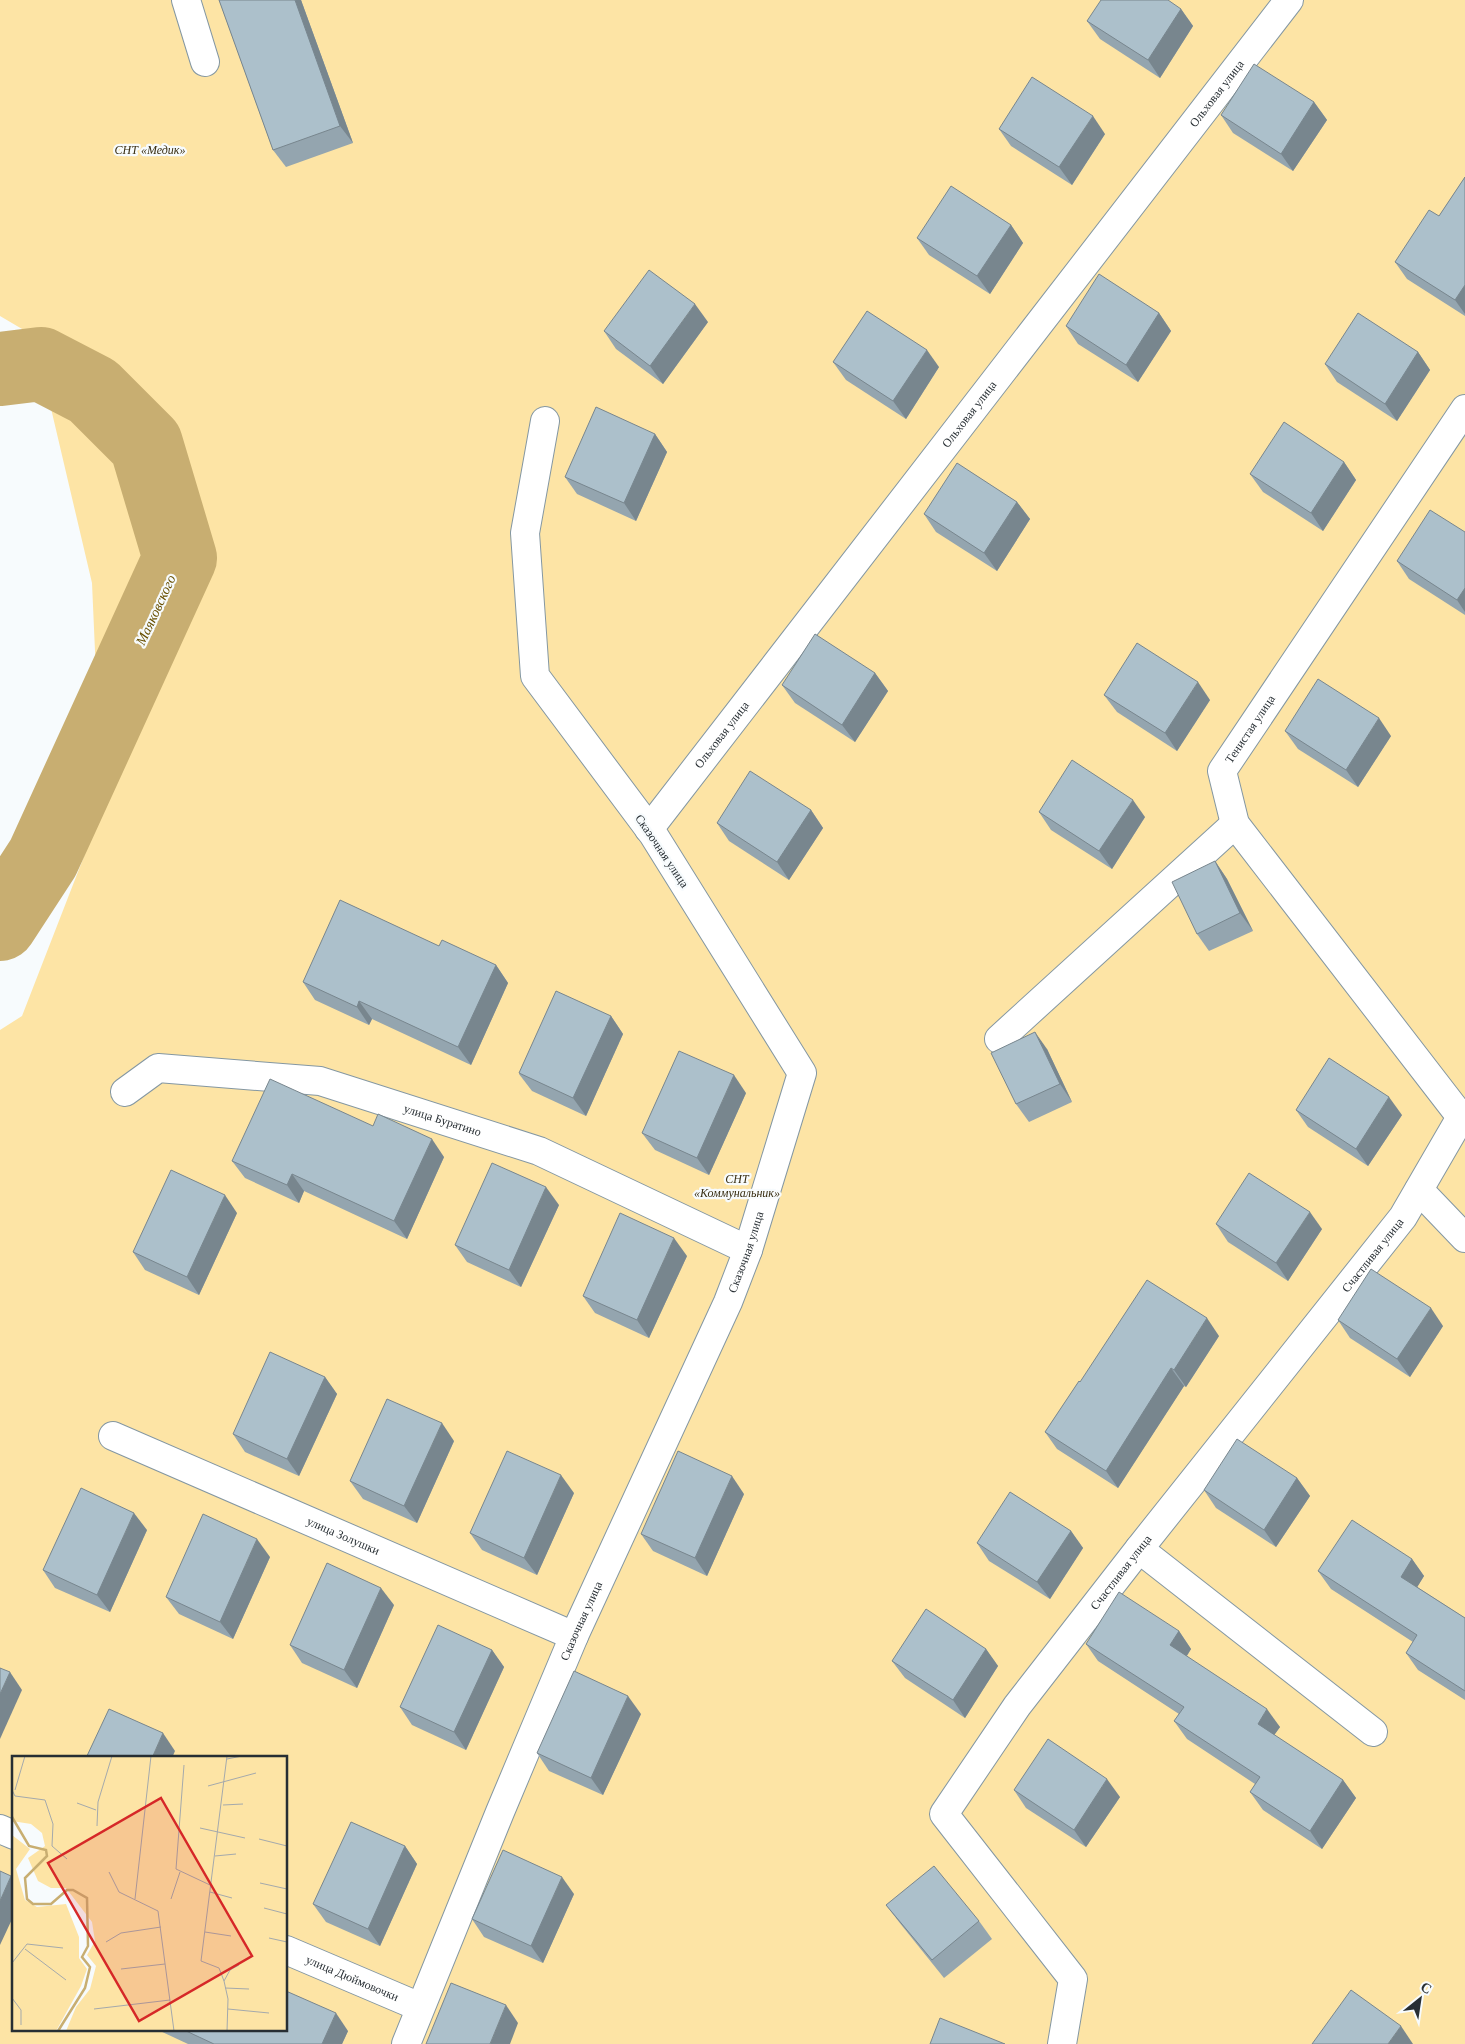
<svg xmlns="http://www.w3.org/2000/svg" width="1465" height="2044" font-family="Georgia,serif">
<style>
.green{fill:#fde4a5;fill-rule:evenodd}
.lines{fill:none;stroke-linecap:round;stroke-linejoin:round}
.river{stroke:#c8ae71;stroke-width:74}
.minor-casing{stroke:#8497a2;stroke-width:30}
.minor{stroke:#fff;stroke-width:28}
.wall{fill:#94a5af}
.shaded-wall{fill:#78868e}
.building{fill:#acc0cb;stroke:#78868e}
.labels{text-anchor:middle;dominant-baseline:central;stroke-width:4.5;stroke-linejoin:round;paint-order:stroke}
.street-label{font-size:12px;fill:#272e33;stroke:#f7fbfd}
.park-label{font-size:12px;font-style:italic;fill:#392e12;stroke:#f7fbfd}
.water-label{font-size:14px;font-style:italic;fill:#684f00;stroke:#f7fbfd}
.inset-river{fill:none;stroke:#c8ae71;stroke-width:2.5}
.inset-road{fill:none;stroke:#a4a9ac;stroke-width:1}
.view{fill:#d62828;fill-opacity:0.15;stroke:#d62828;stroke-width:2.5}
.inset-edge{fill:none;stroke:#272e33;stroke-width:2.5}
</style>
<rect width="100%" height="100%" fill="#f7fbfd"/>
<!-- green -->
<path class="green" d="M0,0H1465V2044H0V1030L22,1016L102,810L92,583L34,336L0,316ZM14,1758H286V2030H14Z"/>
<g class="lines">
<!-- river -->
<polyline class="river" points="0,369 41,364 93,391 146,444 180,558 43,858 0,924"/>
<!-- minor casing -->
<g class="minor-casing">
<g id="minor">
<polyline points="186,0 205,62"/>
<path id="s1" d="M649,829L1289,0"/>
<polyline points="999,1039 1235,824"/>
<path id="s2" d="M125,1092L158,1068L320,1081L539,1151L748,1250"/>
<path id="s3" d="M1461,1117L1235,824L1222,771L1465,409"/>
<polyline points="1419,1190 1465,1238"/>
<path id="s4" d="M113,1436L574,1636"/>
<polyline points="1139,1549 1373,1732"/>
<polyline points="0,1829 14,1835"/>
<path id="s5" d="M286,1950L420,2007"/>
<path id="s6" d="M406,2044L500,1812L574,1636L728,1302L748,1250L802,1073L653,834L535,676L525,533L545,421"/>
<path id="s7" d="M1062,2044L1073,1979L944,1814L1017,1706L1139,1549L1403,1217L1461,1117L1465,1114"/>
</g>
</g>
<!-- minor -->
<use href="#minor" class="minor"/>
</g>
<!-- wall -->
<g class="wall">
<polygon points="219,0 301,0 353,143 286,167 273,150"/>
<polygon points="1181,9 1193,26 1160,78 1100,39 1087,21"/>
<polygon points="1314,102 1327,120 1293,171 1233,133 1221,115"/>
<polygon points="999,129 1105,134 1072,185 1011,146"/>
<polygon points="1465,177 1465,316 1407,279 1395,262 1439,216"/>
<polygon points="1011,225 1023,243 990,294 929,255 917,238"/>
<polygon points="1159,313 1171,331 1138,382 1078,344 1066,326"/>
<polygon points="708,322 663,384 616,349 604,331"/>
<polygon points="1418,352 1430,370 1397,421 1337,382 1325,364"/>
<polygon points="833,362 939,367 906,419 846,380"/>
<polygon points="655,434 667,452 636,521 577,494 565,477"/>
<polygon points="1344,462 1356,480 1323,531 1263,492 1250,474"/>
<polygon points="1017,502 1030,519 997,571 936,532 924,514"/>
<polygon points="1465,532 1465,615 1409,579 1397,561"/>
<polygon points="875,673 888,691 855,742 795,703 782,685"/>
<polygon points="1104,695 1210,700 1177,751 1117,712"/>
<polygon points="1285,731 1391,736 1358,787 1298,749"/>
<polygon points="811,810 823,828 789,880 729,841 717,823"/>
<polygon points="1039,812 1145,817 1112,869 1051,830"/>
<polygon points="1215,861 1227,879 1253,931 1209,951 1197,934"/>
<polygon points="439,946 496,965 508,983 471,1065 372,1019 369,1025 315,1000 303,982"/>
<polygon points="611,1016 623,1034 586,1116 532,1091 519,1074"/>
<polygon points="1047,1049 1072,1102 1029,1122 1016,1104"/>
<polygon points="746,1093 709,1175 655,1150 642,1133"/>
<polygon points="1296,1110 1402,1115 1368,1166 1308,1127"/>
<polygon points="373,1126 444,1157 407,1239 304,1191 299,1203 245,1178 232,1161"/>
<polygon points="559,1205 521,1287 467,1262 455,1245"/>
<polygon points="237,1213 199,1295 145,1270 133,1252"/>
<polygon points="1216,1224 1322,1229 1288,1281 1228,1242"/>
<polygon points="687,1256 649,1338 595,1313 583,1296"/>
<polygon points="1338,1320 1443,1326 1410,1377 1350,1338"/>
<polygon points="1219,1336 1186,1387 1184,1386 1118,1488 1057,1449 1045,1432 1080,1382"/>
<polygon points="325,1377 337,1394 299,1476 245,1452 233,1434"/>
<polygon points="454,1441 417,1523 363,1499 350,1481"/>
<polygon points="1297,1478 1310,1496 1276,1547 1216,1508 1204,1490"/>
<polygon points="574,1493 537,1575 482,1550 470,1533"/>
<polygon points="744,1494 707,1576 653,1551 641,1534"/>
<polygon points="147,1530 110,1612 55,1588 43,1570"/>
<polygon points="1071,1531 1083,1548 1050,1599 989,1561 977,1543"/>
<polygon points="270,1557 233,1639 179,1614 166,1597"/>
<polygon points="1412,1559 1424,1576 1417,1587 1465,1618 1465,1700 1418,1670 1406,1653 1413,1642 1331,1589 1318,1571"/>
<polygon points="394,1605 357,1688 302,1663 290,1645"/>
<polygon points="1179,1631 1191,1649 1187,1656 1280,1727 1274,1735 1343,1780 1356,1798 1322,1849 1263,1810 1250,1792 1255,1784 1187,1739 1174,1721 1179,1714 1098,1661 1086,1644"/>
<polygon points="986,1649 998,1666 965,1718 905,1678 892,1661"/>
<polygon points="492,1650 504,1667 466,1750 412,1725 400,1707"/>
<polygon points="641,1714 603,1795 549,1771 537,1753"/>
<polygon points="1014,1790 1120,1797 1086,1847 1026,1808"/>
<polygon points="405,1846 417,1864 380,1946 326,1922 313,1904"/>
<polygon points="574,1894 543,1963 484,1937 472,1919"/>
<polygon points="886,1905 979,1921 992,1939 944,1978 899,1922"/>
<polygon points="158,2030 286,2030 348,2031 342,2044 188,2044"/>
</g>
<!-- shaded-wall -->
<g class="shaded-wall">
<polygon points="295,0 301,0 353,143 340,126"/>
<polygon points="1181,9 1193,26 1160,78 1148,60"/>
<polygon points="1314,102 1327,120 1293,171 1281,154"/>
<polygon points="1093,116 1105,134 1072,185 1059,167"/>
<polygon points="1011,225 1023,243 990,294 977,276"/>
<polygon points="1465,285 1465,314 1455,300"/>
<polygon points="695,304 708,322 663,384 650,366"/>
<polygon points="1159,313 1171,331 1138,382 1126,365"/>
<polygon points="927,350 939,367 906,419 893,401"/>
<polygon points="1418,352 1430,370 1397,421 1385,404"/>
<polygon points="655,434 667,452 636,521 624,503"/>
<polygon points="1344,462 1356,480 1323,531 1311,513"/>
<polygon points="1017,502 1030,519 997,571 984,553"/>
<polygon points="1465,588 1465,612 1457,600"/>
<polygon points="875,673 888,691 855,742 842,725"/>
<polygon points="1198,682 1210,700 1177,751 1165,733"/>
<polygon points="1379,718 1391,736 1358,787 1346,770"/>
<polygon points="1133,800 1145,817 1112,869 1099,851"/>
<polygon points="811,810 823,828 789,880 777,862"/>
<polygon points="1215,861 1227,879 1253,931 1240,913"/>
<polygon points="496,965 508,983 471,1065 458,1047"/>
<polygon points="359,1001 372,1019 369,1025 357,1007"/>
<polygon points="611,1016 623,1034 586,1116 573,1098"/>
<polygon points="1035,1032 1047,1049 1072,1102 1060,1084"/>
<polygon points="734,1075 746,1093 709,1175 697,1158"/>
<polygon points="1389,1097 1402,1115 1368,1166 1356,1149"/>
<polygon points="432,1139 444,1157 407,1239 394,1221"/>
<polygon points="292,1174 304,1191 299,1203 287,1185"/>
<polygon points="546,1187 559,1205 521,1287 509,1270"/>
<polygon points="225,1195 237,1213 199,1295 187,1277"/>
<polygon points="1310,1212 1322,1229 1288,1281 1276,1263"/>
<polygon points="674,1238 687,1256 649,1338 637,1320"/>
<polygon points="1431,1308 1443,1326 1410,1377 1397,1359"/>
<polygon points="1207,1318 1219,1336 1186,1387 1174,1370"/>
<polygon points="1171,1368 1184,1386 1118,1488 1106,1471"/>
<polygon points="325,1377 337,1394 299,1476 287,1459"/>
<polygon points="442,1423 454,1441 417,1523 404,1506"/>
<polygon points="561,1475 574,1493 537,1575 524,1558"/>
<polygon points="732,1476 744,1494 707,1576 695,1558"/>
<polygon points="1297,1478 1310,1496 1276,1547 1264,1530"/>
<polygon points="134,1513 147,1530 110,1612 97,1595"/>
<polygon points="1071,1531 1083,1548 1050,1599 1037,1582"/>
<polygon points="257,1539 270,1557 233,1639 220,1622"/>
<polygon points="1412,1559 1424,1576 1413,1594 1401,1577"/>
<polygon points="381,1588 394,1605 357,1688 344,1670"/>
<polygon points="1179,1631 1191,1649 1182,1663 1170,1645"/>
<polygon points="986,1649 998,1666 965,1718 953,1700"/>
<polygon points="492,1650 504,1667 466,1750 454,1732"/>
<polygon points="10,1672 22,1690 0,1739 0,1694"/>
<polygon points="628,1696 641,1714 603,1795 591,1778"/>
<polygon points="1267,1709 1280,1727 1270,1741 1258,1724"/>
<polygon points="163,1733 175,1751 172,1758 152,1758"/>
<polygon points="1107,1779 1120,1797 1086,1847 1074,1830"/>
<polygon points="1343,1780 1356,1798 1322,1849 1310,1831"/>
<polygon points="405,1846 417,1864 380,1946 368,1929"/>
<polygon points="11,1876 14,1879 14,1915 0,1945 0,1901"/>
<polygon points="562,1877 574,1894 543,1963 531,1946"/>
<polygon points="506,2005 518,2023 510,2044 490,2044"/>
<polygon points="336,2013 348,2031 342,2044 322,2044"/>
<polygon points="1401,2026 1413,2044 1388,2044"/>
</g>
<!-- building -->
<g class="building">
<polygon points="219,0 295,0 340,126 273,150"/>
<polygon points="1101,0 1168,0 1181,9 1148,60 1087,21"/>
<polygon points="1254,64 1314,102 1281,154 1221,115"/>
<polygon points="1032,77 1093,116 1059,167 999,129"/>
<polygon points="1465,177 1465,285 1455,300 1395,262 1429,210 1439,216"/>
<polygon points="951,186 1011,225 977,276 917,238"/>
<polygon points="649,270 695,304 650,366 604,331"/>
<polygon points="1099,274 1159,313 1126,365 1066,326"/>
<polygon points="867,311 927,350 893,401 833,362"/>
<polygon points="1358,313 1418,352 1385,404 1325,364"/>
<polygon points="596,407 655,434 624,503 565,477"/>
<polygon points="1284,422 1344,462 1311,513 1250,474"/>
<polygon points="957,463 1017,502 984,553 924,514"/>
<polygon points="1430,510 1465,532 1465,588 1457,600 1397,561"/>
<polygon points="815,634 875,673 842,725 782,685"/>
<polygon points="1137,643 1198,682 1165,733 1104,695"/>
<polygon points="1318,679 1379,718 1346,770 1285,731"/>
<polygon points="1072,760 1133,800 1099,851 1039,812"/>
<polygon points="750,771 811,810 777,862 717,823"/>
<polygon points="1215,861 1240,913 1197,934 1172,882"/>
<polygon points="340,900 439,946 442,940 496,965 458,1047 359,1001 357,1007 303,982"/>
<polygon points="556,991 611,1016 573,1098 519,1073"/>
<polygon points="1035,1032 1060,1084 1016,1104 991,1053"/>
<polygon points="679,1051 734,1075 697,1158 642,1133"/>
<polygon points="1329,1058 1389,1097 1356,1149 1296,1110"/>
<polygon points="270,1079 373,1126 378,1114 432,1139 394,1221 292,1174 287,1185 232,1161"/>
<polygon points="492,1163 546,1187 509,1270 455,1245"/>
<polygon points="171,1170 225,1195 187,1277 133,1252"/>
<polygon points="1249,1173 1310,1212 1276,1263 1216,1224"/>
<polygon points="620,1213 674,1238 637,1320 583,1296"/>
<polygon points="1371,1269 1431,1308 1397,1359 1338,1320"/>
<polygon points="1147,1280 1207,1318 1174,1370 1171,1368 1106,1471 1045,1432 1079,1381 1080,1382"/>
<polygon points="270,1352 325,1377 287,1459 233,1434"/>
<polygon points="387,1399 442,1423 404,1506 350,1481"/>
<polygon points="1237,1439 1297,1478 1264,1530 1204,1490"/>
<polygon points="507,1451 561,1475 524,1558 470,1533"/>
<polygon points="678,1451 732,1476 695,1558 641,1534"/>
<polygon points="81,1488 134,1513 97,1595 43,1570"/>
<polygon points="1010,1492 1071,1531 1037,1582 977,1543"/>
<polygon points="203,1514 257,1539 220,1622 166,1597"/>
<polygon points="1352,1520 1412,1559 1401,1577 1465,1618 1465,1691 1406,1653 1417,1635 1318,1571"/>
<polygon points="327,1563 381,1588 344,1670 290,1645"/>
<polygon points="1119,1592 1179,1631 1170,1645 1267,1709 1258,1724 1343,1780 1310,1831 1250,1792 1260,1777 1174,1721 1184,1707 1086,1644"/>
<polygon points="926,1609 986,1649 953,1700 892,1661"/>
<polygon points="438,1625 492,1650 454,1732 400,1707"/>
<polygon points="0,1668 10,1672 0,1694"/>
<polygon points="574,1671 628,1696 591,1778 537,1753"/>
<polygon points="109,1709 163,1733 152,1758 86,1758"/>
<polygon points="1048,1739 1107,1779 1074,1830 1014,1790"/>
<polygon points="351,1822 405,1846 368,1929 313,1904"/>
<polygon points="503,1850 562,1877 531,1946 472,1919"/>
<polygon points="934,1866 979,1921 932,1960 886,1905"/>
<polygon points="0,1871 11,1876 0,1901"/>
<polygon points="451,1983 506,2005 490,2044 426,2044"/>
<polygon points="1351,1990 1401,2026 1388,2044 1312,2044"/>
<polygon points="286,1991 336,2013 322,2044 214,2044 184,2030 286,2030"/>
<polygon points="940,2018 1005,2044 930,2044"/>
</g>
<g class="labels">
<!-- street labels -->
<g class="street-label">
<text stroke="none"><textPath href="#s1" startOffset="929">Ольховая улица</textPath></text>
<text stroke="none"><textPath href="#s1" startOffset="524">Ольховая улица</textPath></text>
<text stroke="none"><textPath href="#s3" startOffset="475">Тенистая улица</textPath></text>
<text stroke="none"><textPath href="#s1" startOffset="119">Ольховая улица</textPath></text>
<text transform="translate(662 851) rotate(56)">Сказочная улица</text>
<text stroke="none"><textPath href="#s2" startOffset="332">улица Буратино</textPath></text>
<text stroke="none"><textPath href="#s6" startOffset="862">Сказочная улица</textPath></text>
<text stroke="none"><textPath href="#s7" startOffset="980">Счастливая улица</textPath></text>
<text stroke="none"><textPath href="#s4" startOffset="251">улица Золушки</textPath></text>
<text stroke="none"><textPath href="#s7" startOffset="575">Счастливая улица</textPath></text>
<text stroke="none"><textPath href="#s6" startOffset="458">Сказочная улица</textPath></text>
<text stroke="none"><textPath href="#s5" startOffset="72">улица Дюймовочки</textPath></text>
</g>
<!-- park labels -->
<g class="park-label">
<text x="150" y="150">СНТ «Медик»</text>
<text x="737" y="1179">СНТ<tspan x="737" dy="14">«Коммунальник»</tspan></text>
</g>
<!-- water labels -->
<g class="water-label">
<text transform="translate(156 610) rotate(-65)">Маяковского</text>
</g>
</g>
<!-- overview -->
<g transform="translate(12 1756)">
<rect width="275" height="275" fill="#f7fbfd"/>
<path d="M0,0H275V275H54L64,251L78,233L84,210L75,199L83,185L80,166L54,132H39L26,125L16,102L33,90L30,77L19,68L0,65ZM0,79L18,93L4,113L13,144L25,151L54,148L67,181V202L75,213L69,230L44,275H0Z" fill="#fde4a5"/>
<path class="inset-river" d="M0,61L17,90L34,94L35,100L13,122L15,143L21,148H39L55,134H61L75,142L76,190L70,201L78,211L73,232L46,275"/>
<path class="inset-road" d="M215,3L230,0M172,9L164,113L198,129M196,30L244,17M0,34L3,40L33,44L41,68L40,90L55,103M3,34L13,0M65,47L84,54M211,49L231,48M85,70L86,46L100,0M188,72L233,82M247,83L275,90M203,100L224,98M97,116L107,136L146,155L162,275M248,127L275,133M198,136L220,142M123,143L139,0M159,143L168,116M252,152L275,158M193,176L219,180M257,182L275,186M94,186L109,177L149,171M13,193L54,224M0,207L15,188L51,192M109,213L153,208M212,225L218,214L227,209M213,232L237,233M0,242L9,254V269M82,253L158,244M216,253L257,257M215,275L216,243L212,225L207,212L189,205L215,0"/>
<path class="view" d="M149,42L240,200L127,265L36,107Z"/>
<rect width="275" height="275" class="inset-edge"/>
</g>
<!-- north arrow -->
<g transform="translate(1420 1999) rotate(30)" stroke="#f7fbfd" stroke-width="4" paint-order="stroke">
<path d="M0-4L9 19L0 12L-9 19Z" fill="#272e33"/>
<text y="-8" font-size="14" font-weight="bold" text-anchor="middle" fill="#272e33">С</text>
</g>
</svg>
